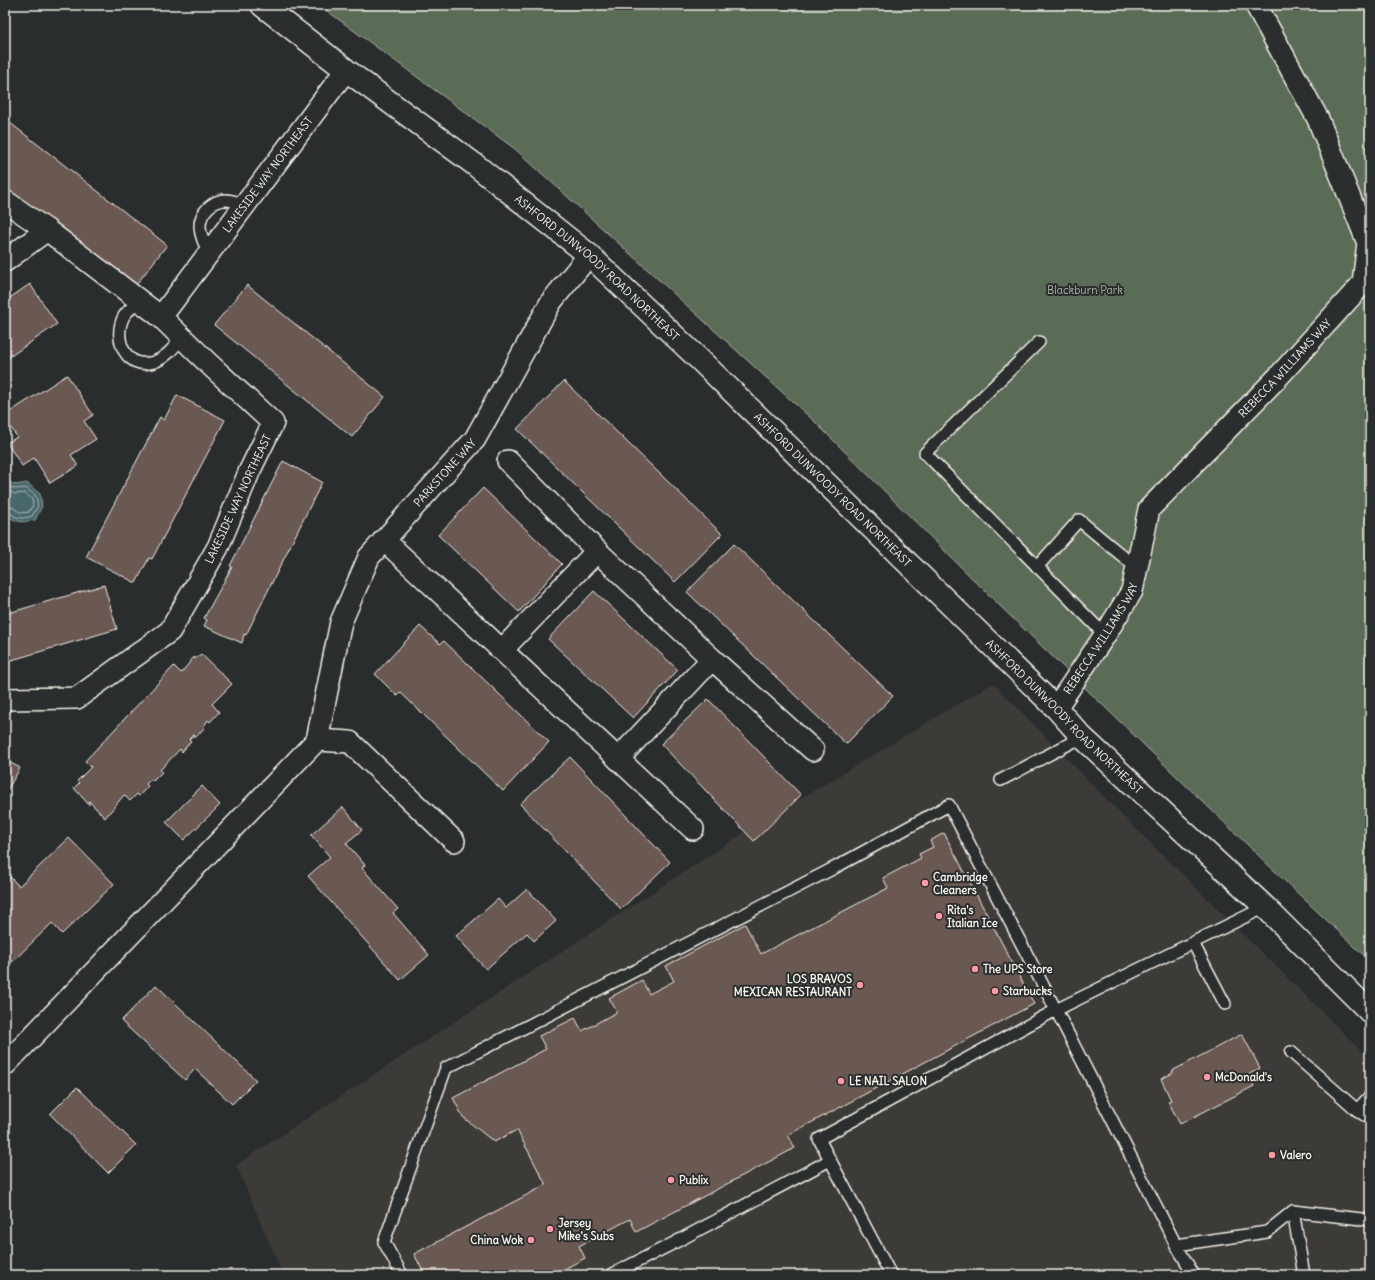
<svg xmlns="http://www.w3.org/2000/svg" width="1375" height="1280" font-family="Delius,sans-serif">
<style>
.built{fill:#3d3a39}
.green{fill:#5a6c56;stroke:#a7ae9f}
.water{fill:#4a686c;stroke:#8e9f9e}
.lines{fill:none;stroke-linecap:round;stroke-linejoin:round}
.shore{stroke:#b0bab6;stroke-width:1}
.building{fill:#6a5952;stroke:#f4f1e8}
.lane-casing{stroke:#f4f1e8;stroke-width:14}
.street-casing{stroke:#f4f1e8;stroke-width:24}
.secondary-casing{stroke:#f4f1e8;stroke-width:25}
.lane{stroke:#2a2d2e;stroke-width:11}
.street{stroke:#2a2d2e;stroke-width:21}
.secondary{stroke:#2a2d2e;stroke-width:22}
.poi-dot{fill:#ff9aa2;stroke:#2a2d2e;stroke-width:1.5}
.labels{text-anchor:middle;dominant-baseline:central;stroke-width:4;stroke-linejoin:round;paint-order:stroke}
.street-label{font-size:11px;fill:#f4f1e8;stroke:#2a2d2e}
.park-label{font-size:11px;fill:#afb5a6;stroke:#2a2d2e}
.poi-label{font-size:11px;font-weight:bold;fill:#f4f1e8;stroke:#2a2d2e;text-anchor:start}
</style>
<rect width="100%" height="100%" fill="#2a2d2e"/>
<filter id="ink" filterUnits="userSpaceOnUse"><feTurbulence type="fractalNoise" baseFrequency=".025" numOctaves="2"/><feDisplacementMap in="SourceGraphic" scale="8" xChannelSelector="R" yChannelSelector="G"/><feConvolveMatrix kernelMatrix="1 2 1 2 8 2 1 2 1" color-interpolation-filters="sRGB"/></filter>
<g filter="url(#ink)">
<!-- built -->
<polygon class="built" points="993,683 1127,820 1370,1059 1370,1275 283,1275 236,1165 745,832"/>
<!-- green -->
<polygon class="green" points="319,5 1370,5 1370,961 1287,883 998,604 815,422 515,149"/>
<!-- water -->
<path class="water" d="M5,460L7,461L9,470L6,481L16,485L27,483L40,494L42,506L35,520C21,523 16,523 5,513Z"/>
<g class="lines">
<!-- shore -->
<g class="shore">
<path d="M5,485L15,489L26,488L36,496L38,506L32,516C25,518 20,519 14,516C10,513 10,511 5,510"/>
<path d="M5,490L15,494L25,493L32,499L33,505L29,512C15,515 17,506 5,505"/>
</g>
</g>
<!-- building -->
<g class="building">
<polygon points="5,119 167,245 132,290 5,193"/>
<polygon points="30,284 57,324 5,360 5,301"/>
<polygon points="247,285 385,397 352,437 214,325"/>
<polygon points="67,375 93,415 84,421 96,439 71,455 78,466 50,483 34,458 22,466 7,443 17,437 5,418 5,415"/>
<polygon points="564,381 722,534 675,582 517,429"/>
<polygon points="177,395 225,420 152,559 149,558 136,583 86,557 160,417 164,420"/>
<polygon points="283,461 322,482 246,635 244,634 242,643 204,626 207,620 204,618 232,567 230,566"/>
<polygon points="483,488 562,564 519,612 438,535"/>
<polygon points="734,544 893,696 846,744 687,592"/>
<polygon points="104,585 117,629 5,662 5,614"/>
<polygon points="594,591 678,670 633,718 548,639"/>
<polygon points="420,626 440,644 444,641 549,742 503,791 400,692 397,696 375,674"/>
<polygon points="201,654 232,684 212,704 219,712 210,722 208,720 204,726 205,727 196,737 194,735 189,739 191,741 182,752 180,749 160,770 162,772 153,781 151,779 146,784 148,786 139,796 137,794 130,801 124,795 105,818 89,801 89,805 74,788 79,783 77,781 91,767 85,761 174,666 181,673 194,657 195,659"/>
<polygon points="708,699 801,795 754,841 661,744"/>
<polygon points="570,757 670,862 621,909 520,804"/>
<polygon points="5,760 20,768 5,794"/>
<polygon points="202,786 220,805 184,840 166,822"/>
<polygon points="343,807 362,830 346,843 365,865 362,868 398,909 393,913 429,955 400,980 308,876 330,857 311,835"/>
<polygon points="944,833 1034,1004 788,1135 795,1148 636,1232 630,1219 579,1246 585,1258 553,1275 425,1275 414,1254 546,1185 517,1130 494,1142 463,1117 453,1098 546,1049 539,1036 575,1018 582,1031 617,1012 609,998 642,980 649,994 674,981 666,966 745,924 761,954 888,888 883,878 921,858 919,854 933,847 930,841"/>
<polygon points="69,838 114,884 62,934 52,923 5,969 5,883 10,877 19,886"/>
<polygon points="527,889 556,921 534,941 527,933 486,969 456,936 498,899 506,908"/>
<polygon points="156,985 256,1080 232,1104 195,1069 185,1080 121,1021"/>
<polygon points="1242,1034 1260,1068 1248,1075 1254,1086 1180,1124 1168,1101 1171,1100 1161,1079 1173,1073 1172,1071"/>
<polygon points="77,1087 136,1145 108,1173 50,1114"/>
</g>
<g class="lines">
<!-- lane casing -->
<g class="lane-casing">
<g id="lane">
<path d="M209,253C205,245 200,236 200,226C200,212 213,200 226,200C232,200 239,203 245,205"/>
<path d="M139,301C135,305 127,311 124,316C112,338 126,371 154,362C166,358 174,347 182,338"/>
<polyline points="1039,342 925,453 1105,635"/>
<polyline points="1037,567 1079,520 1137,568"/>
<polyline points="1001,780 1082,737"/>
<polyline points="1193,943 1225,1004"/>
<polyline points="1291,1052 1357,1110 1370,1119"/>
<polyline points="1357,1110 1370,1096"/>
<polyline points="1293,1211 1304,1275"/>
<polyline points="1176,1245 1267,1232 1293,1211 1370,1220"/>
<polyline points="402,1275 384,1242 446,1068 834,868 949,805 1056,1010 1176,1245 1194,1275"/>
<polyline points="611,1275 672,1244 830,1160"/>
<polyline points="891,1275 819,1139 1056,1010 1265,907"/>
</g>
</g>
<!-- street casing -->
<g class="street-casing">
<g id="street">
<polyline points="5,201 47,230"/>
<polyline points="5,261 47,230 161,317 208,363 273,423 250,470 218,547 170,631 77,698 5,699"/>
<path id="s1" d="M161,317L346,70"/>
<polyline points="508,461 597,551"/>
<polyline points="384,540 693,829"/>
<polyline points="502,650 597,551 712,659"/>
<path id="s2" d="M1056,708L1105,635L1132,591L1149,509L1278,377L1363,283L1368,243L1318,119L1256,5"/>
<polyline points="317,740 350,742 454,841"/>
<polyline points="618,759 712,659 813,750"/>
<path id="s3" d="M5,1065L317,740L341,622L369,557L475,439L551,302L589,255"/>
</g>
</g>
<!-- secondary casing -->
<g class="secondary-casing">
<g id="secondary">
<path id="s4" d="M262,5L346,70L474,164L589,255L701,361L1056,708L1082,737L1265,907L1370,1012"/>
</g>
</g>
<!-- lane -->
<use href="#lane" class="lane"/>
<!-- street -->
<use href="#street" class="street"/>
<!-- secondary -->
<use href="#secondary" class="secondary"/>
</g>
</g>
<!-- markers -->
<g class="poi-dot">
<circle cx="925" cy="883" r="4"/>
<circle cx="939" cy="916" r="4"/>
<circle cx="975" cy="969" r="4"/>
<circle cx="860" cy="985" r="4"/>
<circle cx="995" cy="991" r="4"/>
<circle cx="1207" cy="1077" r="4"/>
<circle cx="841" cy="1081" r="4"/>
<circle cx="1272" cy="1155" r="4"/>
<circle cx="671" cy="1180" r="4"/>
<circle cx="550" cy="1229" r="4"/>
<circle cx="531" cy="1240" r="4"/>
</g>
<g class="labels">
<!-- street labels -->
<g class="street-label">
<text stroke="none"><textPath href="#s1" startOffset="178">LAKESIDE WAY NORTHEAST</textPath></text>
<text stroke="none"><textPath href="#s4" startOffset="426">ASHFORD DUNWOODY ROAD NORTHEAST</textPath></text>
<text stroke="none"><textPath href="#s2" startOffset="419">REBECCA WILLIAMS WAY</textPath></text>
<text stroke="none"><textPath href="#s3" startOffset="755">PARKSTONE WAY</textPath></text>
<text stroke="none"><textPath href="#s4" startOffset="750">ASHFORD DUNWOODY ROAD NORTHEAST</textPath></text>
<text transform="translate(238 499) rotate(-65)">LAKESIDE WAY NORTHEAST</text>
<text stroke="none"><textPath href="#s2" startOffset="83">REBECCA WILLIAMS WAY</textPath></text>
<text stroke="none"><textPath href="#s4" startOffset="1074">ASHFORD DUNWOODY ROAD NORTHEAST</textPath></text>
</g>
<!-- park labels -->
<g class="park-label">
<text x="1085" y="290">Blackburn Park</text>
</g>
<!-- poi labels -->
<g class="poi-label">
<text x="933" y="877">Cambridge<tspan x="933" dy="13">Cleaners</tspan></text>
<text x="947" y="910">Rita's<tspan x="947" dy="13">Italian Ice</tspan></text>
<text x="983" y="969">The UPS Store</text>
<text x="852" y="979" text-anchor="end">LOS BRAVOS<tspan x="852" dy="13">MEXICAN RESTAURANT</tspan></text>
<text x="1003" y="991">Starbucks</text>
<text x="1215" y="1077">McDonald's</text>
<text x="849" y="1081">LE NAIL SALON</text>
<text x="1280" y="1155">Valero</text>
<text x="679" y="1180">Publix</text>
<text x="558" y="1223">Jersey<tspan x="558" dy="13">Mike's Subs</tspan></text>
<text x="523" y="1240" text-anchor="end">China Wok</text>
</g>
</g>
<!-- margin -->
<rect width="1375" height="1280" fill="none" stroke="#2a2d2e" stroke-width="20"/>
<rect x="10" y="10" width="1355" height="1260" fill="none" stroke="#f4f1e8" stroke-width="1.5" filter="url(#ink)"/>
</svg>
